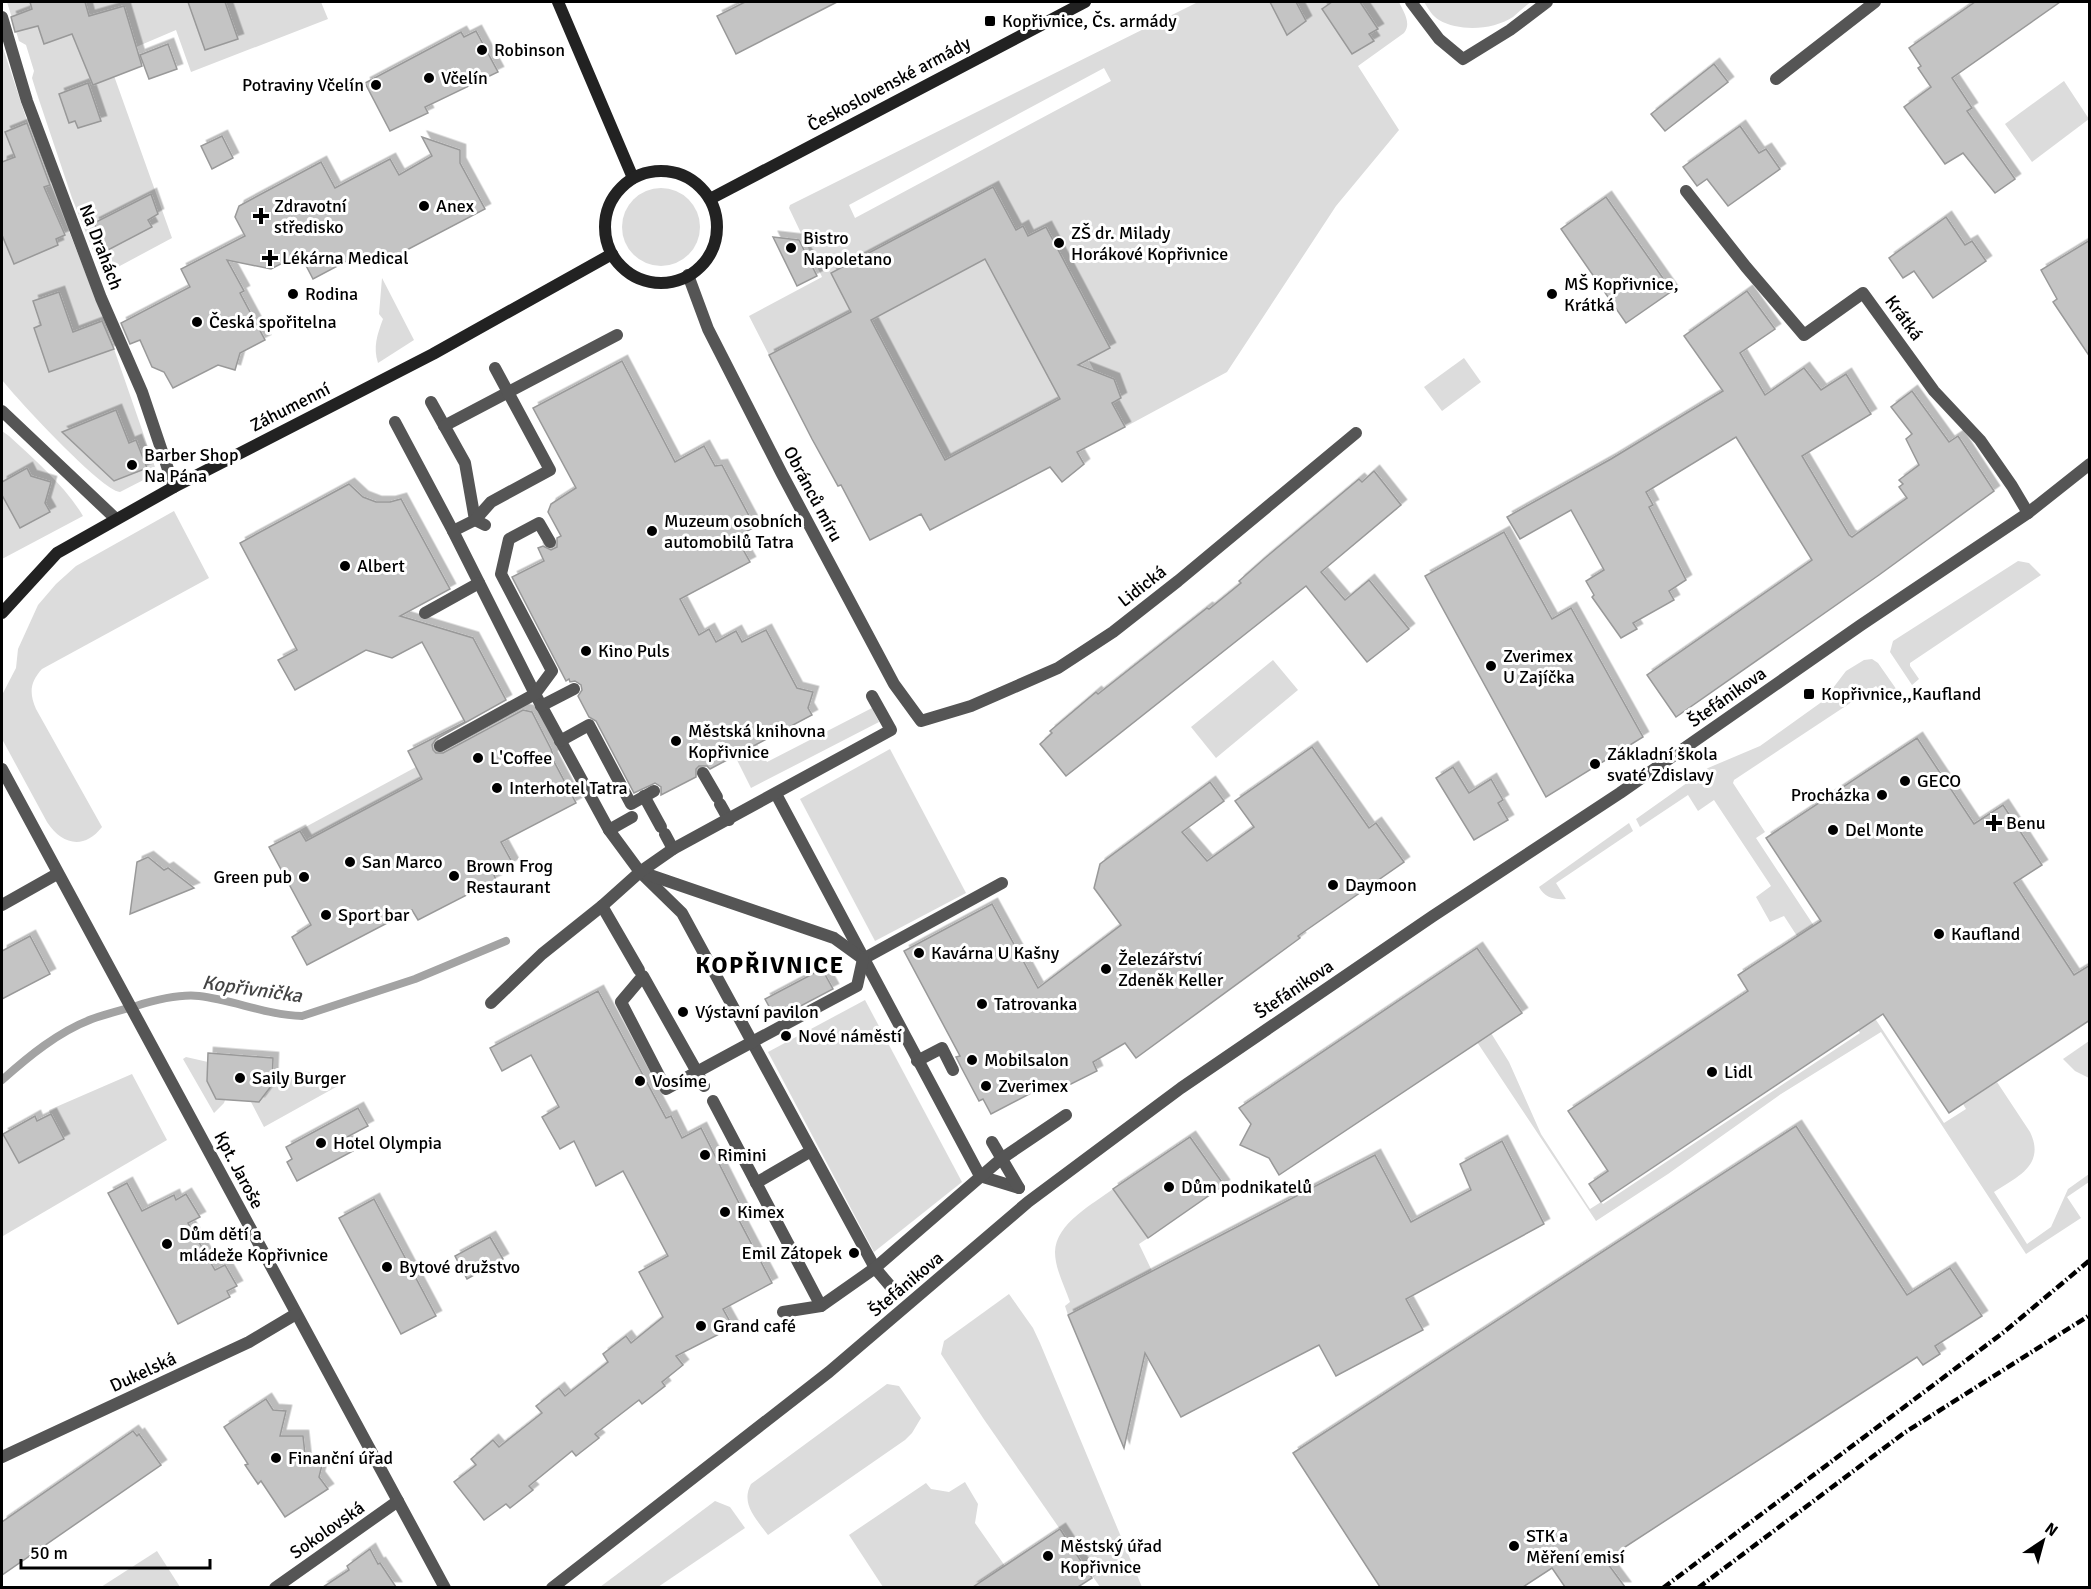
<svg xmlns="http://www.w3.org/2000/svg" width="2091" height="1589" font-family="Signika,sans-serif">
<style>
.green{fill:#dcdcdc;fill-rule:evenodd}
.lines{fill:none;stroke-linecap:round;stroke-linejoin:round}
.stream{stroke:#a3a3a3;stroke-width:8}
.building{fill:#c4c4c4;stroke:#999;stroke-width:1.5;fill-rule:evenodd;filter:url(#shadow)}
.street{stroke:#555;stroke-width:12}
.secondary{stroke:#222;stroke-width:12}
.rail{stroke:#000;stroke-width:4.5;stroke-dasharray:9 3 1.5 3;stroke-linecap:butt}
.poi-dot{fill:#000;stroke:#fff;stroke-width:2}
.labels{text-anchor:middle;dominant-baseline:central;stroke-width:6;stroke-linejoin:round;paint-order:stroke}
.poi-label{font-size:18px;fill:#000;stroke:#fff;text-anchor:start}
.street-label{font-size:18px;fill:#000;stroke:#fff}
.water-label{font-size:20px;font-style:italic;fill:#444;stroke:#fff}
.district-label{font-size:24px;font-weight:bold;letter-spacing:1.5px;fill:#000;stroke:#fff}
</style>
<defs>
<filter id="shadow"><feDropShadow dx="5.5" dy="-5.5" stdDeviation="0" flood-color="#0004"/></filter>
</defs>
<rect width="100%" height="100%" fill="#fff"/>
<!-- green -->
<g class="green">
<polygon points="7,2 321,2 328,19 191,72 176,30 108,59 172,238 103,275 72,198 36,91 32,78 34,71 26,45 19,41"/>
<path d="M1198,2H1399C1403,11 1412,23 1404,33L1358,66L1399,130L1336,206L1227,372L1125,427L1111,404L1121,398L1114,379L1101,384L1088,359L1110,348L1046,227L1028,236L1023,226L1016,230L993,187L831,273L853,315L822,327L769,355L749,316L822,277L789,208L790,205ZM1104,68L1111,81L855,218L849,205Z"/>
<path d="M1424,2H1531C1525,6 1519,12 1513,17C1493,30 1460,32 1439,20C1432,16 1428,8 1424,2Z"/>
<path d="M2,45L35,145L104,320L157,473L120,492C101,490 18,400 2,380Z"/>
<polygon points="2064,81 2089,119 2032,162 2005,124"/>
<circle cx="661" cy="227" r="39"/>
<polygon points="985,259 1086,385 945,460 871,320"/>
<path d="M382,278L414,340L378,363C373,347 377,335 383,319L379,314Z"/>
<polygon points="1464,358 1481,382 1442,411 1424,387"/>
<path d="M2,431L9,436C34,459 66,487 83,516L2,559Z"/>
<path d="M174,511L209,578L42,669C30,682 29,693 36,709L102,827C84,850 62,845 47,822L2,739V695L16,668L18,649L38,605L56,584L76,566Z"/>
<polygon points="2018,561 2029,563 2041,575 1910,663 1910,666 1919,679 1912,685 1890,652 1893,641"/>
<path d="M1872,659L1878,663L1899,693L1888,699L1876,686L1734,780L1733,783L1765,832L1756,838L1944,1123L1966,1109L1963,1104L1997,1082L2030,1132C2046,1165 2017,1177 1994,1192L2027,1244L2051,1227L2068,1189L2089,1174V1182L2067,1197L2081,1218L2026,1254L1881,1032L1781,1094L1668,1174L1596,1221L1477,1042L1491,1033L1509,1062L1541,1134L1590,1209L1601,1202L1603,1204L1860,1033L1784,916L1770,922L1756,897L1771,886L1714,800L1698,811L1688,795L1640,827L1636,819L1708,768L1760,746L1823,701L1846,671L1864,660Z"/>
<polygon points="1273,660 1298,690 1216,758 1191,727"/>
<polygon points="872,708 879,722 751,788 735,756 757,744 767,762"/>
<polygon points="890,749 966,893 875,941 800,799"/>
<polygon points="416,767 422,778 306,842 300,830"/>
<path d="M1629,823L1633,831L1556,883L1566,899C1554,900 1544,897 1539,887Z"/>
<polygon points="865,1000 962,1182 874,1252 768,1052"/>
<polygon points="2089,1041 2089,1078 2075,1071 2063,1059"/>
<polygon points="186,1057 208,1062 207,1081 216,1099 225,1100 224,1103 214,1113 183,1059"/>
<polygon points="298,1071 341,1075 345,1082 264,1127 251,1102 260,1102 272,1085 272,1076 286,1077"/>
<polygon points="132,1074 167,1140 3,1236 2,1134 35,1116 37,1121 50,1114 49,1110"/>
<path d="M1113,1189L1148,1238L1139,1244L1152,1271L1068,1315L1065,1306L1070,1302C1065,1287 1055,1269 1055,1252C1056,1223 1092,1205 1113,1189Z"/>
<polygon points="1009,1294 1033,1328 1040,1343 1142,1587 1100,1587 983,1418 941,1354 944,1341"/>
<path d="M887,1384L899,1386L921,1418L912,1433L905,1440L768,1535C757,1520 740,1504 751,1484Z"/>
<polygon points="965,1482 978,1504 975,1523 1005,1566 973,1587 883,1587 849,1535 926,1483 931,1489 949,1492"/>
<polygon points="715,1501 730,1507 745,1528 658,1587 600,1587"/>
<polygon points="157,1551 180,1587 101,1587"/>
</g>
<g class="lines">
<!-- stream -->
<path class="stream" d="M2,1080C29,1056 58,1032 92,1019C106,1014 122,1010 136,1006C155,1000 179,994 199,996C234,1000 266,1015 302,1016L415,979L506,941"/>
</g>
<!-- building -->
<g class="building">
<polygon points="30,2 85,2 89,16 124,6 142,66 93,85 72,34 44,44 38,26 15,32 11,17 32,9"/>
<polygon points="188,2 225,2 238,39 205,50"/>
<polygon points="745,2 837,2 736,54 717,16"/>
<polygon points="1270,2 1296,2 1306,21 1287,35"/>
<polygon points="1332,2 1360,2 1378,29 1369,34 1374,41 1352,54 1322,9"/>
<polygon points="1975,2 2060,2 1952,78 1972,108 1967,111 2015,179 1995,193 1963,153 1945,164 1904,107 1931,87 1918,68 1921,66 1909,48"/>
<polygon points="476,31 498,72 425,107 428,113 390,131 365,83 461,32 464,37"/>
<polygon points="168,44 177,69 149,79 140,55"/>
<polygon points="1714,64 1728,82 1665,131 1651,114"/>
<polygon points="88,83 101,121 78,128 75,121 69,123 59,94"/>
<polygon points="27,123 50,185 44,187 65,235 56,239 58,245 14,264 2,235 2,162 15,157 5,132"/>
<polygon points="1740,126 1759,153 1766,149 1780,169 1728,206 1707,179 1697,186 1683,167"/>
<polygon points="222,136 233,158 212,169 201,146"/>
<polygon points="422,137 460,150 460,163 485,209 382,263 358,255 313,279 300,254 271,269 227,260 244,291 240,293 265,340 240,353 235,370 218,365 173,388 164,372 152,367 140,340 130,344 121,323 190,287 181,269 245,236 235,217 239,206 321,162 335,188 390,159 399,175 432,156"/>
<path d="M993,187L1016,230L1023,226L1028,236L1046,227L1110,348L1078,365L1114,379L1121,398L1112,403L1125,427L1077,452L1084,464L1062,482L1050,467L930,530L921,514L870,540L841,485L838,486L812,439L769,355L851,312L831,273ZM985,259L1060,399L945,460L871,320Z"/>
<polygon points="151,194 158,214 148,220 152,227 108,250 94,223"/>
<polygon points="1606,197 1672,291 1626,323 1561,229"/>
<polygon points="1946,217 1965,245 1972,241 1986,261 1933,298 1914,271 1903,278 1889,258"/>
<polygon points="773,237 799,240 817,276 797,286"/>
<polygon points="2090,240 2090,357 2053,302 2057,299 2041,270"/>
<polygon points="1747,291 1775,329 1740,353 1765,395 1804,368 1821,390 1846,374 1871,414 1802,456 1849,535 1852,537 1907,498 1899,487 1903,484 1899,480 1919,465 1906,439 1912,434 1891,407 1912,391 1949,442 1958,436 1994,491 1879,575 1676,717 1647,675 1812,560 1736,437 1646,492 1653,505 1649,507 1686,580 1669,591 1674,600 1633,623 1637,629 1621,638 1592,597 1594,595 1586,581 1604,570 1571,510 1520,539 1507,517 1611,459 1723,391 1684,336"/>
<polygon points="59,292 73,332 102,321 114,349 49,372 34,328 41,325 33,301"/>
<polygon points="622,361 675,462 704,446 715,466 722,465 755,527 736,537 750,562 680,599 699,635 709,629 716,642 736,631 742,642 766,630 797,688 813,692 808,708 812,715 710,769 707,766 699,766 696,769 696,777 661,795 661,787 655,783 634,793 596,721 589,717 578,696 582,690 581,685 575,681 570,682 569,679 566,681 512,577 544,561 538,548 543,546 551,550 557,547 557,538 561,536 548,512 551,504 576,488 533,408"/>
<polygon points="116,410 129,443 136,440 147,468 114,481 62,432"/>
<polygon points="27,468 31,476 51,482 45,503 50,512 20,528 2,495 2,482"/>
<polygon points="1374,471 1401,505 1321,572 1345,600 1369,580 1409,629 1367,662 1306,586 1066,776 1040,744 1052,733 1050,731 1096,692 1098,694 1207,608 1209,609 1241,583 1239,581 1265,558 1359,479 1362,482"/>
<polygon points="349,484 363,497 376,502 390,502 401,499 450,589 400,616 473,638 506,700 436,739 432,745 433,750 436,753 443,753 523,710 532,712 551,749 553,755 551,756 576,803 501,842 513,864 494,875 496,880 418,920 412,910 307,965 292,937 311,925 269,847 300,831 306,841 422,779 408,751 465,722 422,642 392,658 366,650 295,690 278,660 297,650 240,543"/>
<polygon points="1504,532 1552,619 1571,608 1643,737 1546,797 1425,576"/>
<polygon points="1917,738 1974,824 2003,805 2042,865 2014,883 2074,975 2090,965 2090,1020 1949,1113 1883,1014 1601,1202 1589,1184 1608,1171 1568,1111 1748,991 1738,975 1821,921 1766,838"/>
<polygon points="1312,747 1369,828 1376,823 1404,862 1298,936 1300,938 1136,1058 1125,1043 1093,1062 1097,1071 1071,1084 1052,1082 991,1114 983,1099 979,1101 961,1067 956,1057 960,1056 904,951 992,904 1038,988 1121,925 1094,888 1100,864 1210,782 1224,801 1182,832 1207,861 1254,827 1235,801"/>
<polygon points="1453,767 1469,793 1491,779 1503,800 1498,803 1508,820 1474,840 1436,778"/>
<polygon points="148,857 164,870 168,868 194,888 130,914 137,862"/>
<polygon points="30,936 50,974 2,999 2,951"/>
<polygon points="1477,948 1522,1013 1279,1175 1269,1158 1240,1145 1251,1124 1239,1108"/>
<polygon points="822,969 833,989 776,1019 765,999"/>
<polygon points="598,991 666,1118 671,1116 682,1138 701,1128 746,1217 739,1220 772,1283 723,1309 733,1327 676,1356 683,1365 662,1382 665,1386 642,1404 639,1400 595,1434 599,1438 576,1456 572,1451 529,1486 533,1490 510,1508 506,1504 484,1520 454,1482 476,1465 471,1459 493,1440 499,1447 542,1413 536,1406 559,1388 565,1396 608,1362 603,1354 626,1336 631,1343 663,1317 639,1272 668,1256 623,1171 596,1186 574,1141 560,1149 542,1117 559,1107 531,1055 502,1071 490,1048"/>
<polygon points="208,1053 273,1058 272,1085 259,1102 216,1099 207,1081"/>
<polygon points="358,1108 368,1126 345,1138 353,1151 297,1181 287,1162 292,1159 286,1147"/>
<polygon points="51,1114 64,1139 19,1163 3,1134 35,1116 37,1121"/>
<polygon points="1796,1126 1907,1295 1950,1268 1982,1316 1935,1346 1940,1354 1923,1365 1917,1357 1605,1560 1625,1587 1565,1587 1552,1568 1523,1587 1380,1587 1293,1453"/>
<polygon points="1190,1137 1224,1185 1148,1238 1113,1189"/>
<polygon points="1502,1141 1544,1224 1406,1299 1423,1330 1336,1376 1319,1345 1181,1417 1145,1353 1124,1448 1068,1315 1375,1155 1411,1222 1471,1190 1460,1164"/>
<polygon points="127,1183 142,1211 174,1195 176,1200 186,1194 200,1217 188,1223 215,1270 225,1265 237,1286 227,1291 230,1297 178,1324 108,1193"/>
<polygon points="374,1199 436,1316 401,1334 339,1218"/>
<polygon points="490,1237 503,1259 467,1279 455,1256"/>
<polygon points="266,1399 273,1410 286,1411 280,1436 303,1436 306,1463 322,1465 319,1477 328,1489 285,1517 261,1481 258,1484 245,1465 248,1464 224,1427"/>
<polygon points="133,1431 137,1436 139,1434 161,1465 2,1575 2,1522"/>
<polygon points="1060,1529 1092,1578 1078,1587 973,1587"/>
<polygon points="370,1549 378,1564 380,1563 396,1587 323,1587 349,1570 347,1566"/>
</g>
<g class="lines">
<!-- street -->
<g class="street">
<polyline points="1411,2 1439,39 1463,59 1510,30 1547,2"/>
<polyline points="2,17 27,101 101,298 142,392 174,487"/>
<polyline points="1776,79 1875,2"/>
<polyline points="1686,191 1746,267 1804,335 1863,293 1934,391 1980,440 2012,486 2028,513"/>
<polyline points="688,275 708,329 782,474 894,684 921,721 971,706 1058,668 1113,632 1178,581 1356,433"/>
<polyline points="431,402 465,463 475,520 453,531"/>
<polyline points="2,411 116,519"/>
<polyline points="395,422 453,531 535,694 609,830 640,872 682,913 875,1268 897,1294"/>
<polyline points="444,426 617,335"/>
<polyline points="485,525 475,520 491,502 550,470 495,368"/>
<polyline points="425,613 479,583"/>
<polyline points="541,706 574,689"/>
<polyline points="560,741 589,725 631,804 654,791"/>
<polyline points="440,746 535,694 552,671 501,574 509,539 539,523 550,542"/>
<polyline points="2,769 445,1588"/>
<polyline points="703,773 717,797"/>
<polyline points="776,794 980,1176 1019,1188"/>
<polyline points="644,796 661,827"/>
<polyline points="720,804 729,820"/>
<polyline points="609,830 632,817"/>
<polyline points="665,834 673,849"/>
<polyline points="644,873 834,938 863,959 1002,883"/>
<polyline points="2,905 57,874"/>
<polyline points="602,906 639,970"/>
<polyline points="491,1003 542,954 602,906 640,872 673,849 891,730 872,696"/>
<polyline points="917,1061 942,1048 953,1070"/>
<path d="M704,1086L697,1072L643,976L621,1002L666,1089C729,1054 793,1020 857,986L863,959"/>
<polyline points="713,1101 821,1306"/>
<polyline points="992,1142 1019,1188"/>
<polyline points="756,1183 811,1151"/>
<polyline points="783,1312 821,1306 875,1268 1001,1159 1066,1115"/>
<polyline points="2,1457 249,1342 296,1314"/>
<polyline points="275,1588 398,1501"/>
<polyline points="552,1588 829,1372 1028,1202 1181,1088 1433,916 1620,793 1861,625 2028,513 2090,464"/>
</g>
<!-- secondary -->
<g class="secondary">
<polyline points="558,2 633,178"/>
<circle cx="661" cy="227" r="56"/>
<polyline points="710,199 1085,2"/>
<polyline points="2,613 57,553 174,487 433,354 612,254"/>
</g>
<!-- rail -->
<g class="rail">
<polyline points="1663,1588 2004,1332 2090,1260"/>
<polyline points="1698,1588 1904,1433 2090,1315"/>
</g>
</g>
<!-- markers -->
<g class="poi-dot">
<rect x="984" y="15" width="12" height="12" rx="3"/>
<circle cx="482" cy="50" r="6"/>
<circle cx="429" cy="78" r="6"/>
<circle cx="376" cy="85" r="6"/>
<circle cx="424" cy="206" r="6"/>
<path d="M258 207h6v6h6v6h-6v6h-6v-6h-6v-6h6z"/>
<circle cx="1059" cy="243" r="6"/>
<circle cx="791" cy="248" r="6"/>
<path d="M267 249h6v6h6v6h-6v6h-6v-6h-6v-6h6z"/>
<circle cx="293" cy="294" r="6"/>
<circle cx="1552" cy="294" r="6"/>
<circle cx="197" cy="322" r="6"/>
<circle cx="132" cy="465" r="6"/>
<circle cx="652" cy="531" r="6"/>
<circle cx="345" cy="566" r="6"/>
<circle cx="586" cy="651" r="6"/>
<circle cx="1491" cy="666" r="6"/>
<rect x="1803" y="688" width="12" height="12" rx="3"/>
<circle cx="676" cy="741" r="6"/>
<circle cx="478" cy="758" r="6"/>
<circle cx="1595" cy="764" r="6"/>
<circle cx="1905" cy="781" r="6"/>
<circle cx="497" cy="788" r="6"/>
<circle cx="1882" cy="795" r="6"/>
<path d="M1991 814h6v6h6v6h-6v6h-6v-6h-6v-6h6z"/>
<circle cx="1833" cy="830" r="6"/>
<circle cx="350" cy="862" r="6"/>
<circle cx="454" cy="876" r="6"/>
<circle cx="304" cy="877" r="6"/>
<circle cx="1333" cy="885" r="6"/>
<circle cx="326" cy="915" r="6"/>
<circle cx="1939" cy="934" r="6"/>
<circle cx="919" cy="953" r="6"/>
<circle cx="1106" cy="969" r="6"/>
<circle cx="982" cy="1004" r="6"/>
<circle cx="683" cy="1012" r="6"/>
<circle cx="786" cy="1036" r="6"/>
<circle cx="972" cy="1060" r="6"/>
<circle cx="1712" cy="1072" r="6"/>
<circle cx="240" cy="1078" r="6"/>
<circle cx="640" cy="1081" r="6"/>
<circle cx="986" cy="1086" r="6"/>
<circle cx="321" cy="1143" r="6"/>
<circle cx="705" cy="1155" r="6"/>
<circle cx="1169" cy="1187" r="6"/>
<circle cx="725" cy="1212" r="6"/>
<circle cx="167" cy="1244" r="6"/>
<circle cx="854" cy="1253" r="6"/>
<circle cx="387" cy="1267" r="6"/>
<circle cx="701" cy="1326" r="6"/>
<circle cx="276" cy="1458" r="6"/>
<circle cx="1514" cy="1546" r="6"/>
<circle cx="1048" cy="1556" r="6"/>
</g>
<g class="labels">
<!-- poi labels -->
<g class="poi-label">
<text x="1002" y="21">Kopřivnice, Čs. armády</text>
<text x="494" y="50">Robinson</text>
<text x="441" y="78">Včelín</text>
<text x="364" y="85" text-anchor="end">Potraviny Včelín</text>
<text x="274" y="206">Zdravotní<tspan x="274" dy="21">středisko</tspan></text>
<text x="436" y="206">Anex</text>
<text x="1071" y="233">ZŠ dr. Milady<tspan x="1071" dy="21">Horákové Kopřivnice</tspan></text>
<text x="803" y="238">Bistro<tspan x="803" dy="21">Napoletano</tspan></text>
<text x="282" y="258">Lékárna Medical</text>
<text x="1564" y="284">MŠ Kopřivnice,<tspan x="1564" dy="21">Krátká</tspan></text>
<text x="305" y="294">Rodina</text>
<text x="209" y="322">Česká spořitelna</text>
<text x="144" y="455">Barber Shop<tspan x="144" dy="21">Na Pána</tspan></text>
<text x="664" y="521">Muzeum osobních<tspan x="664" dy="21">automobilů Tatra</tspan></text>
<text x="357" y="566">Albert</text>
<text x="598" y="651">Kino Puls</text>
<text x="1503" y="656">Zverimex<tspan x="1503" dy="21">U Zajíčka</tspan></text>
<text x="1821" y="694">Kopřivnice,,Kaufland</text>
<text x="688" y="731">Městská knihovna<tspan x="688" dy="21">Kopřivnice</tspan></text>
<text x="1607" y="754">Základní škola<tspan x="1607" dy="21">svaté Zdislavy</tspan></text>
<text x="490" y="758">L'Coffee</text>
<text x="1917" y="781">GECO</text>
<text x="509" y="788">Interhotel Tatra</text>
<text x="1870" y="795" text-anchor="end">Procházka</text>
<text x="2006" y="823">Benu</text>
<text x="1845" y="830">Del Monte</text>
<text x="362" y="862">San Marco</text>
<text x="466" y="866">Brown Frog<tspan x="466" dy="21">Restaurant</tspan></text>
<text x="292" y="877" text-anchor="end">Green pub</text>
<text x="1345" y="885">Daymoon</text>
<text x="338" y="915">Sport bar</text>
<text x="1951" y="934">Kaufland</text>
<text x="931" y="953">Kavárna U Kašny</text>
<text x="1118" y="959">Železářství<tspan x="1118" dy="21">Zdeněk Keller</tspan></text>
<text x="994" y="1004">Tatrovanka</text>
<text x="695" y="1012">Výstavní pavilon</text>
<text x="798" y="1036">Nové náměstí</text>
<text x="984" y="1060">Mobilsalon</text>
<text x="1724" y="1072">Lidl</text>
<text x="252" y="1078">Saily Burger</text>
<text x="652" y="1081">Vosíme</text>
<text x="998" y="1086">Zverimex</text>
<text x="333" y="1143">Hotel Olympia</text>
<text x="717" y="1155">Rimini</text>
<text x="1181" y="1187">Dům podnikatelů</text>
<text x="737" y="1212">Kimex</text>
<text x="179" y="1234">Dům dětí a<tspan x="179" dy="21">mládeže Kopřivnice</tspan></text>
<text x="842" y="1253" text-anchor="end">Emil Zátopek</text>
<text x="399" y="1267">Bytové družstvo</text>
<text x="713" y="1326">Grand café</text>
<text x="288" y="1458">Finanční úřad</text>
<text x="1526" y="1536">STK a<tspan x="1526" dy="21">Měření emisí</tspan></text>
<text x="1060" y="1546">Městský úřad<tspan x="1060" dy="21">Kopřivnice</tspan></text>
</g>
<!-- street labels -->
<g class="street-label">
<text transform="translate(889 84) rotate(-28)">Československé armády</text>
<text transform="translate(101 247) rotate(69)">Na Drahách</text>
<text transform="translate(1904 318) rotate(54)">Krátká</text>
<text transform="translate(290 407) rotate(-27)">Záhumenní</text>
<text transform="translate(813 494) rotate(62)">Obránců míru</text>
<text transform="translate(1142 586) rotate(-38)">Lidická</text>
<text transform="translate(1727 697) rotate(-35)">Štefánikova</text>
<text transform="translate(1294 989) rotate(-34)">Štefánikova</text>
<text transform="translate(239 1170) rotate(62)">Kpt. Jaroše</text>
<text transform="translate(906 1284) rotate(-40)">Štefánikova</text>
<text transform="translate(143 1372) rotate(-25)">Dukelská</text>
<text transform="translate(327 1530) rotate(-35)">Sokolovská</text>
</g>
<!-- water labels -->
<g class="water-label">
<text transform="translate(252 989) rotate(8)">Kopřivnička</text>
</g>
<!-- district labels -->
<g class="district-label">
<text x="770" y="965">KOPŘIVNICE</text>
</g>
</g>
<!-- border -->
<rect width="2091" height="1589" fill="none" stroke="#000000" stroke-width="6"/>
<!-- north arrow -->
<g transform="translate(2043 1541) rotate(36)" stroke="#ffffff" stroke-width="4.5" paint-order="stroke">
<path d="M0-4.5L10 22L0 15L-10 22Z" fill="#000000"/>
<text y="-9" font-size="16" font-weight="bold" text-anchor="middle" fill="#000000">N</text>
</g>
<!-- scale -->
<path d="M21 1559v9h189v-9" fill="none" stroke="#000000" stroke-width="3"/>
<text x="30" y="1559" font-size="18" fill="#000000" stroke="#ffffff" stroke-width="4.5" paint-order="stroke">50 m</text>
</svg>
